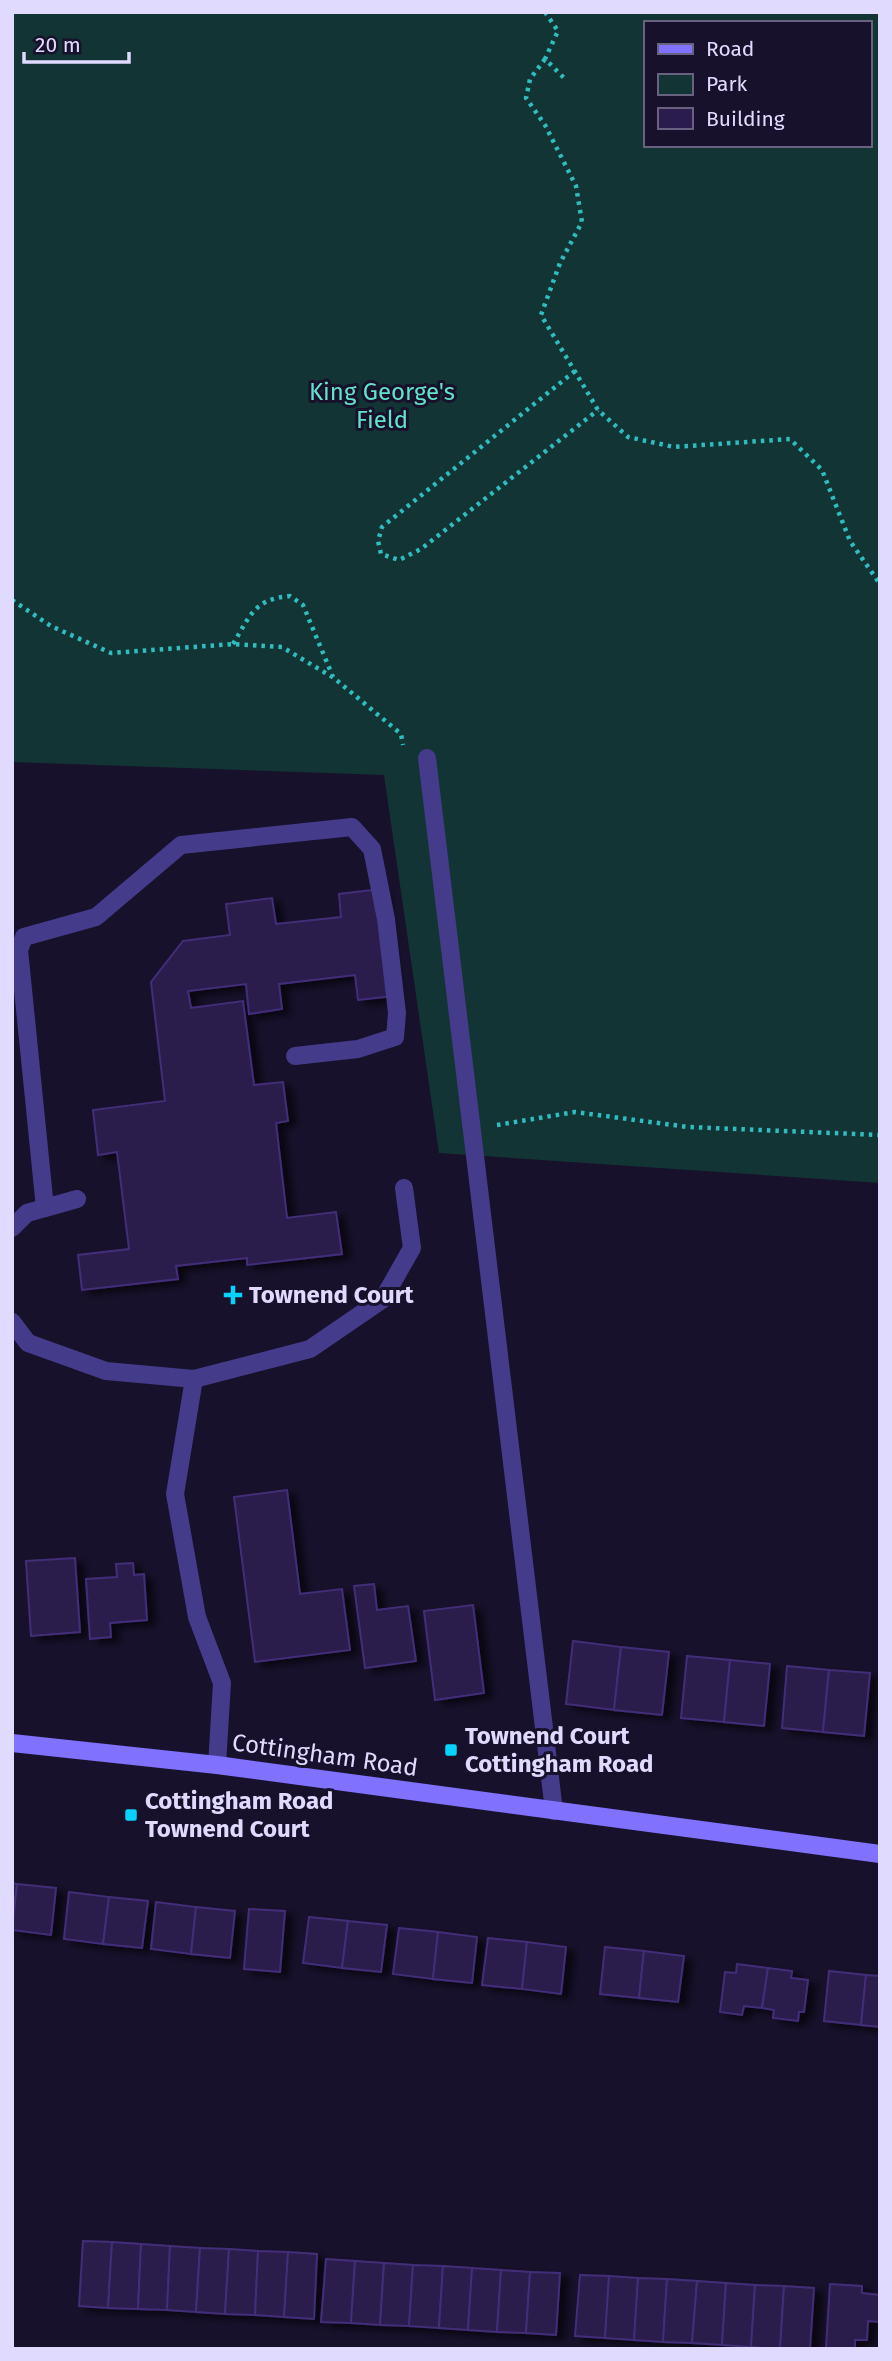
<svg xmlns="http://www.w3.org/2000/svg" width="892" height="2361" font-family="'Fira Sans',sans-serif">
<style>
.green{fill:#133435;fill-rule:evenodd}
.building{fill:#2a1c4c;stroke:#422e78;stroke-width:2;filter:url(#shadow)}
.lines{fill:none;stroke-linecap:round;stroke-linejoin:round}
.path{stroke:#2fbdbf;stroke-width:4.5;stroke-dasharray:3.5 5;stroke-linecap:butt}
.service{stroke:#443b8a;stroke-width:18}
.secondary{stroke:#8071ff;stroke-width:18}
.poi-dot{fill:#06d4ff;stroke:#17112b;stroke-width:2.5}
.labels{text-anchor:middle;dominant-baseline:central;stroke-width:6;stroke-linejoin:round;paint-order:stroke}
.park-label{font-size:24px;fill:#63e2cc;stroke:#17112b}
.poi-label{font-size:24px;font-weight:bold;fill:#e1daff;stroke:#17112b;text-anchor:start}
.street-label{font-size:24px;fill:#e1daff;stroke:#17112b}
</style>
<defs>
<filter id="shadow"><feDropShadow dx="8" dy="4.5" stdDeviation="3.5" flood-color="#0009"/></filter>
</defs>
<rect width="100%" height="100%" fill="#17112b"/>
<!-- green -->
<path class="green" d="M12,12H880V1183L439,1153L384,775L12,762ZM645,23H869V145H645Z"/>
<!-- building -->
<g class="building">
<polygon points="380,889 393,996 358,1000 355,975 279,984 282,1009 249,1014 246,984 188,991 191,1008 243,1001 254,1085 283,1082 288,1121 276,1123 287,1218 336,1212 342,1254 247,1265 247,1258 176,1266 178,1279 82,1290 78,1255 129,1249 117,1152 98,1155 93,1110 165,1101 151,982 183,941 230,935 226,904 272,898 276,924 341,917 339,894"/>
<polygon points="287,1490 300,1594 342,1589 350,1650 255,1662 234,1497"/>
<polygon points="75,1558 80,1632 31,1636 26,1561"/>
<polygon points="133,1563 134,1575 144,1574 147,1620 110,1623 111,1637 90,1639 86,1579 117,1577 116,1564"/>
<polygon points="374,1584 377,1610 408,1606 416,1661 365,1668 354,1586"/>
<polygon points="473,1605 484,1693 435,1700 424,1611"/>
<polygon points="573,1641 621,1647 614,1710 566,1704"/>
<polygon points="621,1647 669,1652 662,1715 614,1710"/>
<polygon points="687,1656 730,1660 724,1722 681,1718"/>
<polygon points="730,1660 770,1664 764,1726 724,1722"/>
<polygon points="787,1666 829,1670 823,1732 782,1728"/>
<polygon points="829,1670 870,1673 864,1736 823,1732"/>
<polygon points="12,1883 17,1884 12,1930"/>
<polygon points="17,1884 56,1888 51,1935 12,1930"/>
<polygon points="69,1892 109,1897 103,1944 64,1939"/>
<polygon points="109,1897 148,1901 142,1948 103,1944"/>
<polygon points="156,1902 196,1907 191,1954 151,1949"/>
<polygon points="196,1907 235,1911 230,1958 191,1954"/>
<polygon points="249,1909 285,1911 280,1972 244,1969"/>
<polygon points="309,1917 348,1921 342,1968 303,1963"/>
<polygon points="348,1921 387,1925 381,1972 342,1968"/>
<polygon points="399,1928 438,1932 433,1979 393,1974"/>
<polygon points="438,1932 477,1937 472,1983 433,1979"/>
<polygon points="488,1938 527,1942 522,1989 482,1985"/>
<polygon points="527,1942 566,1947 561,1994 522,1989"/>
<polygon points="605,1947 644,1951 639,1998 600,1994"/>
<polygon points="644,1951 684,1956 678,2002 639,1998"/>
<polygon points="737,1964 768,1968 762,2008 744,2006 742,2015 720,2012 725,1972 736,1973"/>
<polygon points="768,1968 792,1971 791,1978 808,1980 804,2012 799,2012 798,2021 773,2018 774,2010 762,2008"/>
<polygon points="829,1971 866,1975 861,2025 824,2021"/>
<polygon points="866,1975 880,1976 880,2027 861,2025"/>
<polygon points="83,2241 112,2242 108,2308 79,2306"/>
<polygon points="112,2242 141,2244 138,2309 108,2308"/>
<polygon points="141,2244 170,2246 167,2310 138,2309"/>
<polygon points="170,2246 200,2248 196,2312 167,2310"/>
<polygon points="200,2248 229,2249 225,2314 196,2312"/>
<polygon points="229,2249 258,2251 255,2315 225,2314"/>
<polygon points="258,2251 288,2252 284,2317 255,2315"/>
<polygon points="288,2252 317,2254 314,2319 284,2317"/>
<polygon points="326,2259 355,2261 351,2323 321,2322"/>
<polygon points="355,2261 384,2263 380,2325 351,2323"/>
<polygon points="384,2263 413,2265 409,2326 380,2325"/>
<polygon points="413,2265 443,2266 439,2328 409,2326"/>
<polygon points="443,2266 472,2268 468,2330 439,2328"/>
<polygon points="472,2268 501,2270 497,2332 468,2330"/>
<polygon points="501,2270 530,2272 526,2333 497,2332"/>
<polygon points="530,2272 560,2273 556,2335 526,2333"/>
<polygon points="580,2275 609,2276 605,2338 575,2336"/>
<polygon points="609,2276 638,2278 634,2340 605,2338"/>
<polygon points="638,2278 667,2279 663,2342 634,2340"/>
<polygon points="667,2279 697,2281 692,2343 663,2342"/>
<polygon points="697,2281 726,2283 722,2345 692,2343"/>
<polygon points="726,2283 755,2285 751,2347 722,2345"/>
<polygon points="830,2284 862,2286 862,2293 880,2295 879,2322 868,2321 867,2340 855,2340 855,2349 826,2348"/>
<polygon points="755,2285 784,2286 780,2349 751,2347"/>
<polygon points="784,2286 814,2288 810,2349 780,2349"/>
</g>
<g class="lines">
<!-- path -->
<g class="path">
<polyline points="545,12 558,31 545,59 564,78"/>
<polyline points="545,59 530,79 526,98 545,125 576,186 582,222 560,263 541,315 598,410 628,437 674,447 790,439 822,470 850,541 880,584"/>
<polyline points="575,371 382,527 378,541 381,554 399,560 421,549 598,410"/>
<polyline points="12,600 51,626 111,653 233,644 282,647 334,678 401,734 403,745"/>
<path d="M233,644C250,616 254,599 290,596L303,605L333,677"/>
<polyline points="497,1125 575,1112 688,1127 880,1135"/>
</g>
<!-- service -->
<g class="service">
<polyline points="427,758 554,1811"/>
<polyline points="45,1208 19,950 24,937 96,917 181,845 352,827 372,849 386,919 397,1013 395,1037 358,1049 295,1056"/>
<polyline points="12,1228 27,1213 77,1199"/>
<polyline points="12,1322 28,1343 106,1371 194,1379 310,1349 383,1299 412,1248 404,1188"/>
<polyline points="194,1379 175,1494 197,1617 222,1683 217,1765"/>
</g>
<!-- secondary -->
<polyline class="secondary" points="12,1743 217,1765 880,1854"/>
</g>
<!-- markers -->
<g class="poi-dot">
<path d="M229.5 1284.5h7v7h7v7h-7v7h-7v-7h-7v-7h7z"/>
<rect x="444" y="1743" width="14" height="14" rx="3.5"/>
<rect x="124" y="1808" width="14" height="14" rx="3.5"/>
</g>
<g class="labels">
<!-- park labels -->
<g class="park-label">
<text x="382" y="392">King George's<tspan x="382" dy="28">Field</tspan></text>
</g>
<!-- poi labels -->
<g class="poi-label">
<text x="249" y="1295">Townend Court</text>
<text x="465" y="1736">Townend Court<tspan x="465" dy="28">Cottingham Road</tspan></text>
<text x="145" y="1801">Cottingham Road<tspan x="145" dy="28">Townend Court</tspan></text>
</g>
<!-- street labels -->
<g class="street-label">
<text transform="translate(325 1755) rotate(8)">Cottingham Road</text>
</g>
</g>
<!-- border -->
<rect width="892" height="2361" fill="none" stroke="#e1daff" stroke-width="28"/>
<!-- legend -->
<rect x="644" y="21" width="228" height="126" fill="#17112b" stroke="#686180" stroke-width="2"/>
<rect x="658" y="44" width="35" height="10" fill="#8071ff" stroke="#686180" stroke-width="2"/>
<text x="706" y="56" font-size="21" fill="#e1daff">Road</text>
<rect x="658" y="74" width="35" height="21" fill="#133435" stroke="#686180" stroke-width="2"/>
<text x="706" y="91" font-size="21" fill="#e1daff">Park</text>
<rect x="658" y="108" width="35" height="21" fill="#2a1c4c" stroke="#686180" stroke-width="2"/>
<text x="706" y="126" font-size="21" fill="#e1daff">Building</text>
<!-- scale -->
<path d="M24 52v10h105v-10" fill="none" stroke="#e1daff" stroke-width="3.5"/>
<text x="35" y="52" font-size="21" fill="#e1daff" stroke="#17112b" stroke-width="5" paint-order="stroke">20 m</text>
</svg>
